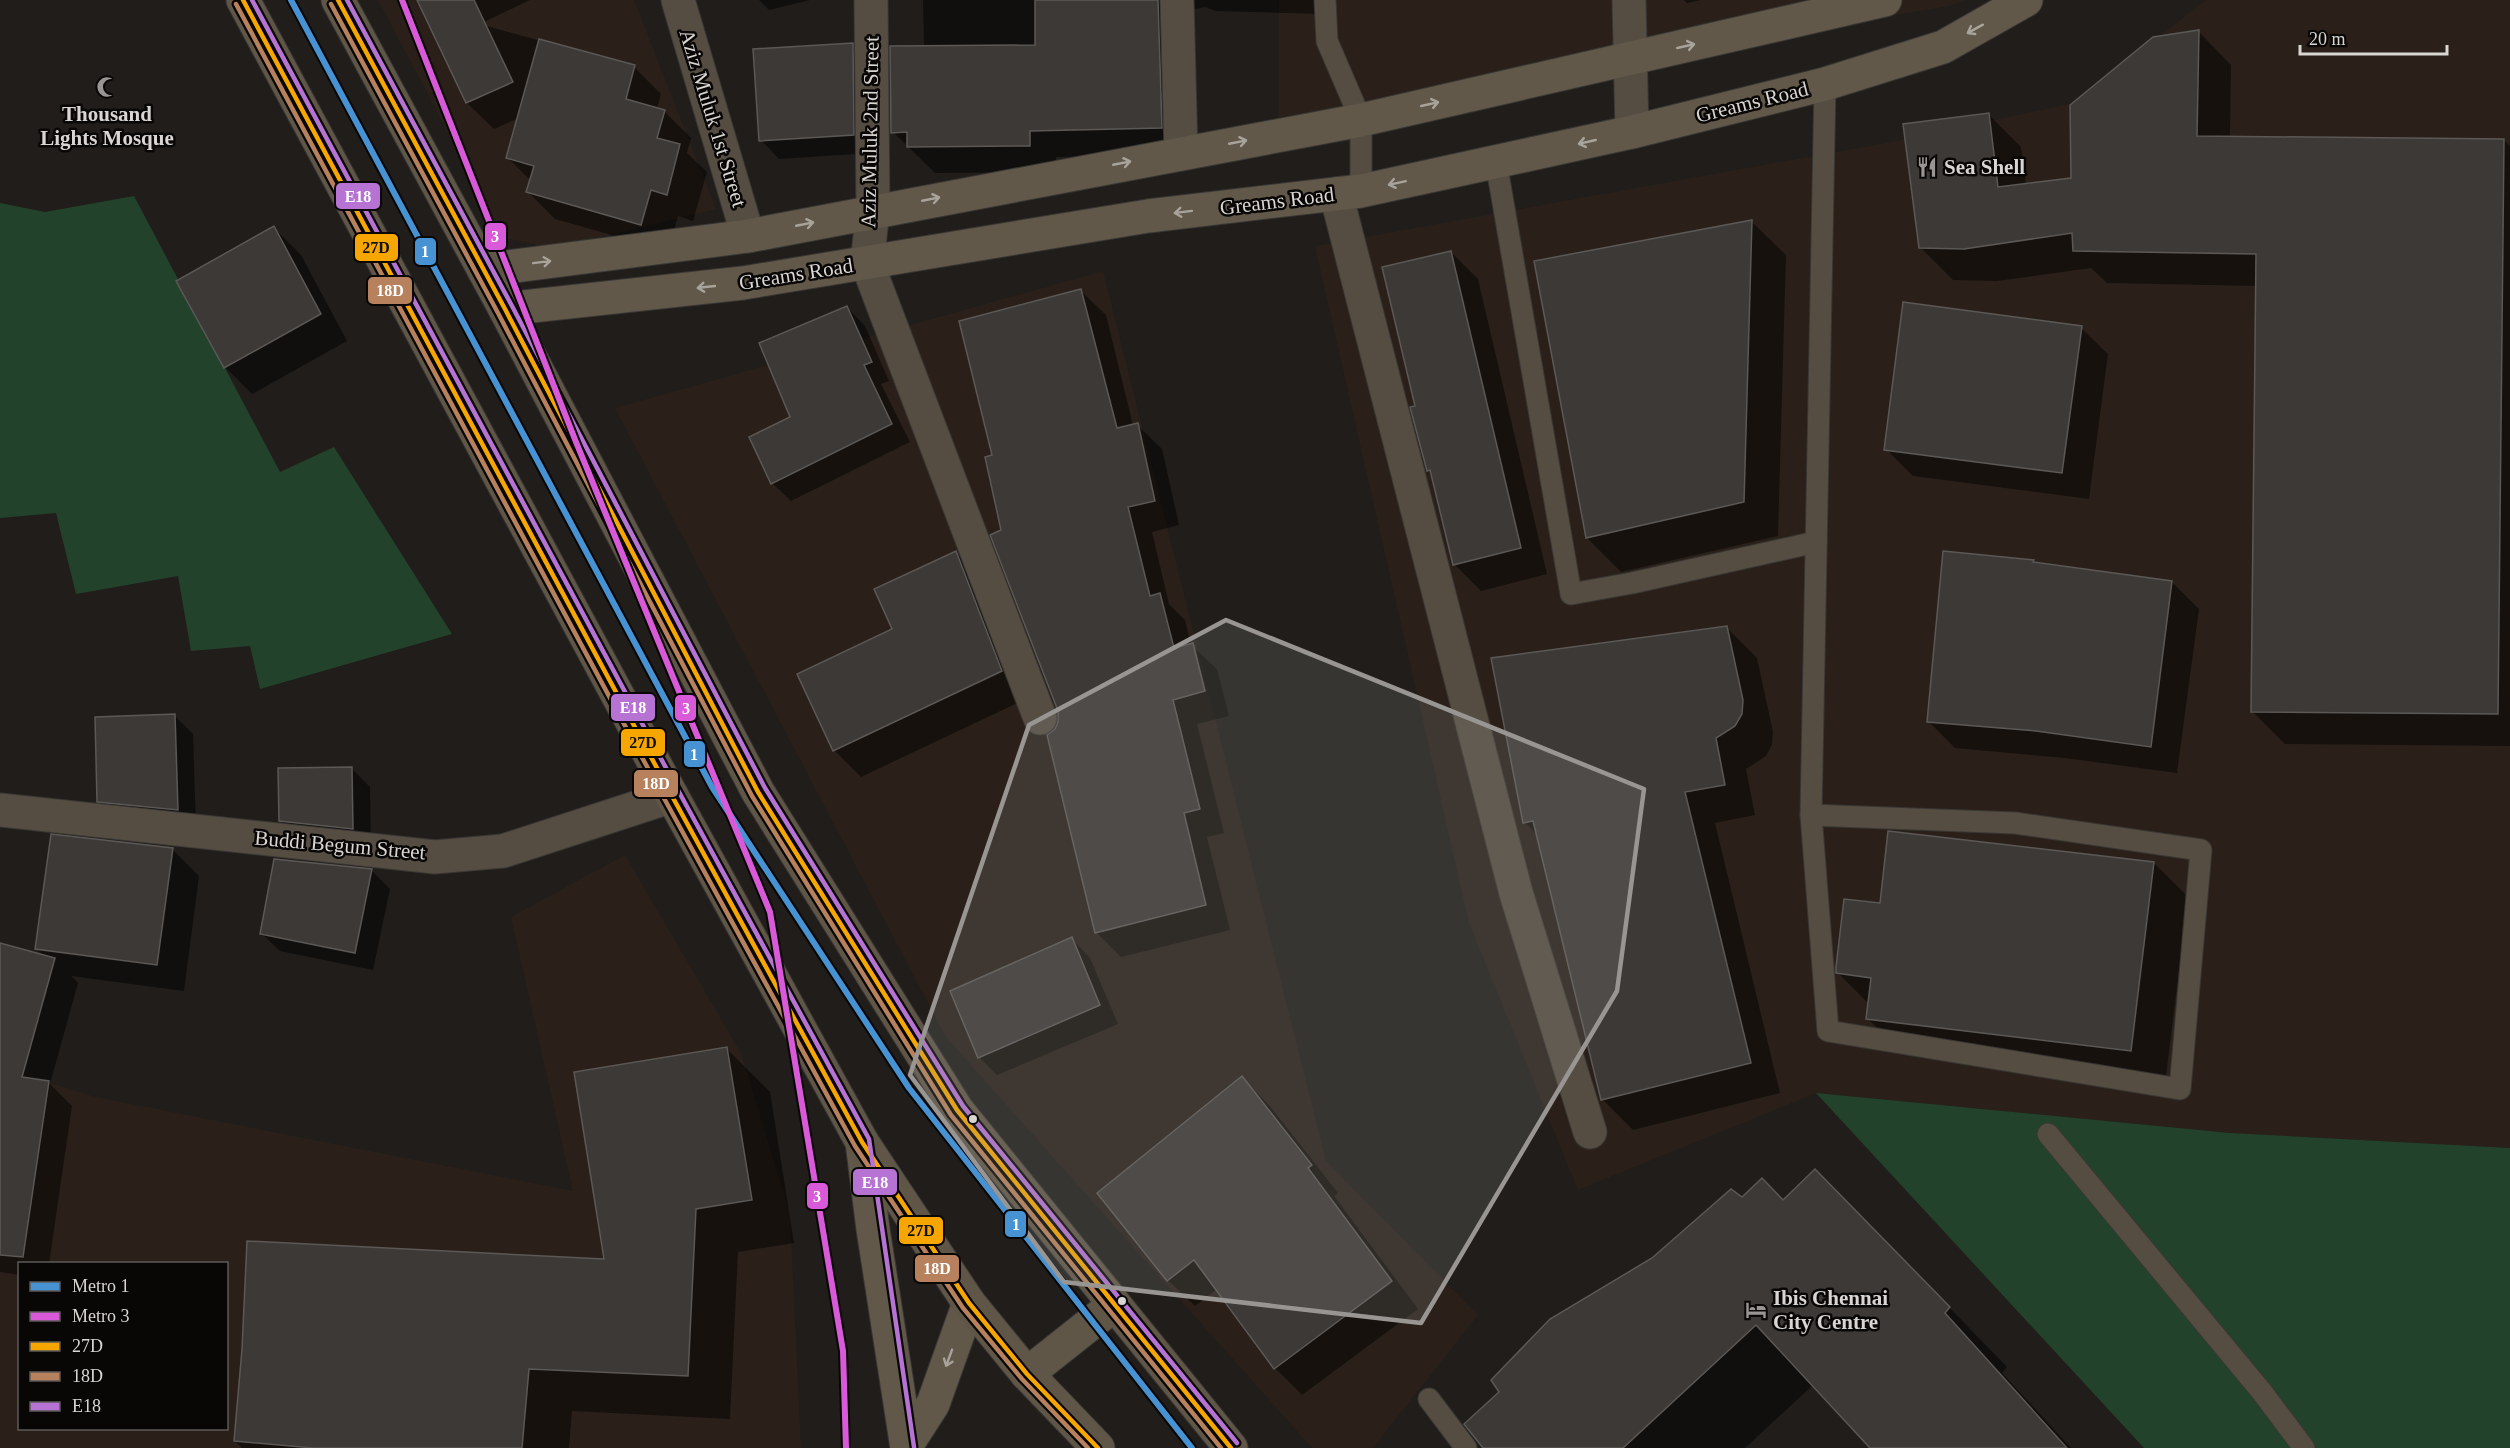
<svg xmlns="http://www.w3.org/2000/svg" width="2510" height="1448" font-family="Georgia,serif">
<style>
.built{fill:#2a2019;fill-rule:evenodd}
.green{fill:#23422b}
.shadow{fill:#0007}
.building{fill:#3c3937;stroke:#5b5856;stroke-width:1.5}
.lines{fill:none;stroke-linecap:round;stroke-linejoin:round}
.lane-casing{stroke:#393735;stroke-width:23}
.street-casing{stroke:#393735;stroke-width:35}
.secondary-casing{stroke:#393735;stroke-width:35}
.primary-casing{stroke:#393735;stroke-width:35}
.lane{stroke:#554d42;stroke-width:21}
.street{stroke:#554d42;stroke-width:33}
.secondary{stroke:#615849;stroke-width:33}
.primary{stroke:#5f5647;stroke-width:33}
.bus-1-casing{stroke:#090706;stroke-width:9}
.bus-2-casing{stroke:#090706;stroke-width:9}
.bus-3-casing{stroke:#090706;stroke-width:9}
.bus-1{stroke:#f7a600;stroke-width:4.5}
.bus-2{stroke:#b6815c;stroke-width:4.5}
.bus-3{stroke:#b673d3;stroke-width:4.5}
.metro-1-casing{stroke:#090706;stroke-width:10}
.metro-2-casing{stroke:#090706;stroke-width:10}
.metro-1{stroke:#4692d2;stroke-width:6}
.metro-2{stroke:#d95ad9;stroke-width:6}
.oneway{stroke:#a8a39b}
.marked{fill:#989592;fill-opacity:0.2;stroke:#989592;stroke-width:4.5;stroke-linejoin:round}
.bus-dot{fill:#d8d5d2;stroke:#090706;stroke-width:2}
.labels{text-anchor:middle;dominant-baseline:central;stroke-width:5;stroke-linejoin:round;paint-order:stroke}
.street-label{font-size:21px;fill:#d8d5d2;stroke:#090706}
.poi-label{font-size:21px;font-weight:bold;fill:#d8d5d2;stroke:#090706;text-anchor:start}
.line-badge{stroke:#090706;stroke-width:2}
.badge-label{font-size:16px;text-anchor:middle;font-weight:bold;fill:#fff}
.pale-badge-label{font-size:16px;text-anchor:middle;font-weight:bold;fill:#111}
</style>
<rect width="100%" height="100%" fill="#201d1a"/>
<!-- built -->
<g class="built">
<polygon points="378,0 634,0 716,209 556,248 504,238"/>
<polygon points="1279,0 1965,0 1950,6 1279,117"/>
<polygon points="2206,0 2510,0 2510,1148 2230,1133 1816,1093 1578,1190 1469,923 1315,246 1886,143 2074,103"/>
<polygon points="1103,271 1326,1161 1478,1315 1373,1448 1312,1448 946,1037 615,408"/>
<path d="M625,855L741,1053L790,1214L801,1448H0V1068L96,1097L573,1191L511,917ZM20,1264H226V1428H20Z"/>
</g>
<!-- green -->
<g class="green">
<polygon points="134,196 280,472 334,447 452,634 260,689 250,646 191,651 178,576 76,594 56,513 0,518 0,203 45,212"/>
<polygon points="1816,1093 2230,1133 2510,1148 2510,1448 2144,1448"/>
</g>
<!-- shadow -->
<g class="shadow">
<polygon points="419,0 530,0 480,24 634,67 661,94 657,109 664,111 691,138 687,153 707,172 693,221 678,216 668,251 555,219 528,192 531,181 508,158 519,118 494,129 467,103"/>
<polygon points="759,0 810,0 769,10"/>
<polygon points="923,0 1322,0 1321,14 1216,11 1205,7 1187,11 1188,154 1056,157 1056,172 935,173 893,132 892,44 916,69 925,89"/>
<polygon points="1684,0 1701,0 1687,3"/>
<polygon points="2199,32 2231,65 2230,138 2504,140 2510,146 2510,746 2285,744 2252,711 2257,286 2107,283 2091,268 1997,281 1953,280 1920,247 1988,114 2021,147 2026,185 2073,179"/>
<polygon points="852,45 870,63 871,153 779,159 761,140"/>
<polygon points="1751,221 1786,255 1778,536 1621,572 1587,538"/>
<polygon points="274,228 301,255 347,341 252,394 225,367"/>
<polygon points="1451,252 1478,279 1547,574 1481,591 1454,564 1433,475 1428,470 1417,407"/>
<polygon points="1081,291 1106,315 1133,425 1137,425 1162,449 1179,525 1152,532 1169,604 1185,620 1191,645 1217,669 1229,716 1197,724 1224,833 1207,837 1230,930 1121,957 1096,932 1056,730 1060,722 1059,711 1002,531 994,456"/>
<polygon points="847,307 865,326 889,381 881,384 910,442 791,501 772,483 792,417"/>
<polygon points="2081,328 2108,354 2089,499 1913,476 1886,449"/>
<polygon points="956,553 983,579 1028,698 861,777 834,750 799,675 894,630"/>
<polygon points="2033,561 2036,564 2172,582 2199,609 2177,773 2064,758 1955,748 1928,721"/>
<polygon points="1727,628 1757,658 1773,732 1772,745 1766,756 1746,769 1755,815 1715,823 1780,1093 1633,1130 1602,1099 1538,836 1525,822"/>
<polygon points="175,716 193,734 196,828 117,820 99,801"/>
<polygon points="351,768 370,787 371,847 299,839 281,821"/>
<polygon points="172,849 199,876 184,991 71,976 78,983 50,1084 72,1106 49,1264 20,1264 20,1275 0,1272 0,944 44,957 36,948"/>
<polygon points="2154,863 2188,897 2165,1084 1902,1052 1867,1018 1869,1004 1838,973 1881,905"/>
<polygon points="372,871 390,889 373,970 280,951 261,933"/>
<polygon points="1072,939 1090,958 1118,1024 997,1075 979,1057"/>
<polygon points="727,1049 770,1092 794,1243 738,1252 730,1419 572,1411 569,1448 242,1448 235,1441 606,1260"/>
<polygon points="1242,1078 1269,1105 1338,1193 1334,1196 1418,1309 1302,1395 1275,1368 1217,1289 1195,1306 1168,1280"/>
<polygon points="1742,1199 1783,1201 1873,1229 2007,1367 2002,1373 2071,1448 1872,1448 1813,1385 1745,1448 1486,1448 1653,1259"/>
</g>
<!-- building -->
<g class="building">
<polygon points="417,0 474,0 513,82 466,103"/>
<polygon points="1035,0 1158,0 1162,128 1030,131 1030,146 907,147 907,132 891,133 890,46 1035,45"/>
<polygon points="2199,30 2197,136 2504,139 2498,714 2251,712 2256,254 2073,251 2072,233 1964,249 1919,248 1903,124 1989,113 1998,187 2071,178 2070,105 2153,37"/>
<polygon points="539,39 635,65 626,99 665,110 657,138 680,144 667,195 651,190 641,225 526,192 534,166 506,158"/>
<polygon points="853,43 854,135 759,141 753,49"/>
<polygon points="1752,220 1744,502 1586,538 1534,261"/>
<polygon points="274,226 321,314 224,368 176,281"/>
<polygon points="1451,251 1521,548 1453,565 1430,470 1427,471 1410,407 1415,406 1382,267"/>
<polygon points="1081,289 1117,428 1138,423 1155,501 1128,507 1150,596 1160,593 1174,648 1193,643 1205,691 1173,700 1200,809 1184,813 1206,905 1095,933 1047,735 1055,729 1058,722 1058,711 990,535 1001,530 985,457 992,455 959,321"/>
<polygon points="1903,302 2082,326 2062,473 1884,450"/>
<polygon points="847,306 872,362 864,365 892,424 771,484 749,437 790,417 759,343"/>
<polygon points="956,551 1002,671 833,751 797,674 892,629 874,589"/>
<polygon points="1943,551 2034,560 2033,562 2172,581 2151,747 2036,731 1927,722"/>
<polygon points="1727,626 1743,700 1742,714 1735,726 1716,738 1725,785 1685,792 1751,1063 1601,1100 1533,821 1523,823 1491,658"/>
<polygon points="175,714 178,810 97,802 95,717"/>
<polygon points="352,767 353,829 279,821 278,768"/>
<polygon points="1888,831 2154,862 2131,1051 1866,1019 1871,978 1836,973 1836,967 1844,899 1880,903"/>
<polygon points="51,834 173,848 157,965 35,949"/>
<polygon points="274,859 372,869 355,953 260,934"/>
<polygon points="1072,937 1100,1005 978,1058 950,991"/>
<polygon points="0,943 55,958 22,1077 49,1081 23,1257 0,1255"/>
<polygon points="727,1047 752,1200 696,1209 688,1376 529,1369 522,1448 313,1448 234,1441 242,1349 247,1241 604,1259 574,1072"/>
<polygon points="1242,1076 1312,1165 1308,1168 1392,1281 1274,1369 1194,1260 1167,1281 1097,1193"/>
<polygon points="1815,1169 1950,1307 1945,1313 2067,1448 1870,1448 1756,1325 1623,1448 1483,1448 1464,1424 1499,1392 1491,1380 1550,1319 1652,1258 1731,1189 1742,1197 1762,1178 1783,1200"/>
</g>
<g class="lines">
<!-- lane casing -->
<g class="lane-casing">
<g id="lane">
<polyline points="1325,0 1327,41 1361,120 1361,191"/>
<polyline points="1496,162 1571,594 1632,583 1816,542"/>
<polygon points="1811,815 2015,823 2201,850 2180,1089 1828,1031"/>
<polyline points="1811,815 1825,84"/>
<polyline points="2048,1134 2262,1392 2304,1448"/>
<polyline points="1429,1399 1466,1448"/>
</g>
</g>
<!-- street casing -->
<g class="street-casing">
<g id="street">
<polyline points="678,0 748,236"/>
<polyline points="871,0 873,210 867,263 1040,718"/>
<polyline points="1177,0 1181,153"/>
<polyline points="1629,0 1632,132"/>
<polyline points="1336,194 1516,893 1590,1132"/>
<polyline points="0,810 435,857 503,851 672,796"/>
</g>
</g>
<!-- secondary casing -->
<g class="secondary-casing">
<g id="secondary">
<polyline points="484,270 748,236 1361,120 1885,0"/>
<polyline points="505,309 743,283 1148,216 1361,191 1632,132 1825,84 1943,47 2026,0"/>
<polyline points="862,1142 873,1229 907,1448"/>
<polyline points="908,1443 933,1404 969,1303"/>
</g>
</g>
<!-- primary casing -->
<g class="primary-casing">
<g id="primary">
<polyline points="243,0 672,796 862,1142 969,1303 1027,1374 1098,1448"/>
<polyline points="338,0 505,309 758,792 957,1110 1231,1448"/>
<polyline points="1027,1374 1114,1305"/>
</g>
</g>
<!-- lane -->
<use href="#lane" class="lane"/>
<!-- street -->
<use href="#street" class="street"/>
<!-- secondary -->
<use href="#secondary" class="secondary"/>
<!-- primary -->
<use href="#primary" class="primary"/>
<!-- bus-1 casing -->
<g class="bus-1-casing">
<g id="bus-1">
<polyline points="243,0 672,796 862,1142 969,1303 1027,1374 1098,1448"/>
<polyline points="338,0 505,309 758,792 957,1110 1231,1448"/>
</g>
</g>
<!-- bus-2 casing -->
<g class="bus-2-casing">
<g id="bus-2">
<polyline points="236,4 665,800 855,1146 963,1308 1022,1379 1088,1448"/>
<polyline points="331,4 498,313 752,796 951,1115 1221,1448"/>
</g>
</g>
<!-- bus-3 casing -->
<g class="bus-3-casing">
<g id="bus-3">
<polyline points="252,0 679,792 869,1139 914,1447"/>
<polyline points="347,0 512,306 765,788 963,1106 1237,1443"/>
</g>
</g>
<!-- bus-1 -->
<use href="#bus-1" class="bus-1"/>
<!-- bus-2 -->
<use href="#bus-2" class="bus-2"/>
<!-- bus-3 -->
<use href="#bus-3" class="bus-3"/>
<!-- metro-1 casing -->
<g class="metro-1-casing">
<polyline id="metro-1" points="291,0 712,787 909,1088 1192,1448"/>
</g>
<!-- metro-2 casing -->
<g class="metro-2-casing">
<polyline id="metro-2" points="402,0 576,442 770,912 843,1351 846,1448"/>
</g>
<!-- metro-1 -->
<use href="#metro-1" class="metro-1"/>
<!-- metro-2 -->
<use href="#metro-2" class="metro-2"/>
</g>
<!-- one-way arrows -->
<defs><path id="oneway-shaft" d="M-6 0H5M1.5-3L5.5 0L1.5 3" fill="none" stroke-width="1.6" stroke-linecap="round" stroke-linejoin="round" transform="scale(1.5)"/></defs>
<g class="oneway">
<use href="#oneway-shaft" transform="translate(1975 29) rotate(151)"/>
<use href="#oneway-shaft" transform="translate(1686 46) rotate(-13)"/>
<use href="#oneway-shaft" transform="translate(1430 104) rotate(-13)"/>
<use href="#oneway-shaft" transform="translate(1238 142) rotate(-11)"/>
<use href="#oneway-shaft" transform="translate(1587 142) rotate(167)"/>
<use href="#oneway-shaft" transform="translate(1122 163) rotate(-11)"/>
<use href="#oneway-shaft" transform="translate(1397 183) rotate(168)"/>
<use href="#oneway-shaft" transform="translate(931 199) rotate(-11)"/>
<use href="#oneway-shaft" transform="translate(1183 212) rotate(173)"/>
<use href="#oneway-shaft" transform="translate(805 224) rotate(-11)"/>
<use href="#oneway-shaft" transform="translate(542 262) rotate(-7)"/>
<use href="#oneway-shaft" transform="translate(706 287) rotate(174)"/>
<use href="#oneway-shaft" transform="translate(949 1358) rotate(110)"/>
</g>
<!-- marked area -->
<path class="marked" d="M1226,620L1644,789L1617,991L1421,1323L1064,1282L910,1075L1029,725Z"/>
<!-- icons -->
<defs>
<g id="mosque-bare" transform="scale(1.62)"><path d="M3.5-4.9A6 6 0 1 0 3.5 4.9A5 5 0 1 1 3.5-4.9Z" fill="#989592" stroke="#090706" stroke-width="2.5" paint-order="stroke"/></g>
<g id="restaurant-bare" transform="scale(1.62)"><path d="M-5-6h1v4h1v-4h1v4h1v-4h1v5L-1.5 .5V6h-2V.5L-5-1ZM5-6V6H3V1.5H1.5Q1.5-4 5-6Z" fill="#989592" stroke="#090706" stroke-width="2.5" paint-order="stroke"/></g>
<g id="hotel-bare" transform="scale(1.62)"><path d="M-6-4.5h1.5V1H6V5H4.5V3h-9V5H-6ZM-4 0a1.8 1.8 0 1 1 3.6 0ZM.5 0V-2.5h3Q6-2.5 6 0Z" fill="#989592" stroke="#090706" stroke-width="2.5" paint-order="stroke"/></g>
</defs>
<g fill-rule="evenodd">
<use href="#mosque-bare" x="107" y="87"/>
<use href="#restaurant-bare" x="1927" y="167"/>
<use href="#hotel-bare" x="1756" y="1310"/>
</g>
<!-- markers -->
<g class="bus-dot">
<circle cx="973" cy="1119" r="5"/>
<circle cx="1122" cy="1301" r="5"/>
</g>
<g class="labels">
<!-- street labels -->
<g class="street-label">
<text transform="translate(1752 102) rotate(-14)">Greams Road</text>
<text transform="translate(713 118) rotate(73)">Aziz Muluk 1st Street</text>
<text transform="translate(870 132) rotate(-89)">Aziz Muluk 2nd Street</text>
<text transform="translate(1277 201) rotate(-7)">Greams Road</text>
<text transform="translate(796 274) rotate(-9)">Greams Road</text>
<text transform="translate(340 845) rotate(5)">Buddi Begum Street</text>
</g>
<!-- poi labels -->
<g class="poi-label">
<text x="107" y="114" text-anchor="middle">Thousand<tspan x="107" dy="24">Lights Mosque</tspan></text>
<text x="1944" y="167">Sea Shell</text>
<text x="1773" y="1298">Ibis Chennai<tspan x="1773" dy="24">City Centre</tspan></text>
</g>
</g>
<g class="line-badge">
<rect x="335" y="182" width="46" height="28" rx="6" fill="#b673d3"/>
<rect x="484" y="222" width="23" height="29" rx="6" fill="#d95ad9"/>
<rect x="354" y="233" width="45" height="29" rx="6" fill="#f7a600"/>
<rect x="414" y="237" width="23" height="29" rx="6" fill="#4692d2"/>
<rect x="367" y="276" width="46" height="29" rx="6" fill="#b6815c"/>
<rect x="610" y="693" width="46" height="29" rx="6" fill="#b673d3"/>
<rect x="674" y="694" width="23" height="28" rx="6" fill="#d95ad9"/>
<rect x="620" y="728" width="46" height="29" rx="6" fill="#f7a600"/>
<rect x="683" y="740" width="23" height="28" rx="6" fill="#4692d2"/>
<rect x="633" y="769" width="46" height="29" rx="6" fill="#b6815c"/>
<rect x="852" y="1168" width="46" height="28" rx="6" fill="#b673d3"/>
<rect x="806" y="1182" width="23" height="28" rx="6" fill="#d95ad9"/>
<rect x="1004" y="1210" width="23" height="28" rx="6" fill="#4692d2"/>
<rect x="898" y="1216" width="46" height="29" rx="6" fill="#f7a600"/>
<rect x="914" y="1254" width="46" height="29" rx="6" fill="#b6815c"/>
</g>
<g class="badge-label">
<text x="358" y="202">E18</text>
<text x="495" y="242">3</text>
<text x="425" y="257">1</text>
<text x="390" y="296">18D</text>
<text x="633" y="713">E18</text>
<text x="686" y="714">3</text>
<text x="694" y="760">1</text>
<text x="656" y="789">18D</text>
<text x="875" y="1188">E18</text>
<text x="817" y="1202">3</text>
<text x="1016" y="1230">1</text>
<text x="937" y="1274">18D</text>
</g>
<g class="pale-badge-label">
<text x="376" y="253">27D</text>
<text x="643" y="748">27D</text>
<text x="921" y="1236">27D</text>
</g>
<!-- legend -->
<rect x="18" y="1262" width="210" height="168" fill="#090706" stroke="#5c5958" stroke-width="1.5"/>
<rect x="30" y="1282" width="30" height="9" fill="#4692d2" stroke="#5c5958" stroke-width="1.5"/>
<text x="72" y="1292" font-size="18" fill="#d8d5d2">Metro 1</text>
<rect x="30" y="1312" width="30" height="9" fill="#d95ad9" stroke="#5c5958" stroke-width="1.5"/>
<text x="72" y="1322" font-size="18" fill="#d8d5d2">Metro 3</text>
<rect x="30" y="1342" width="30" height="9" fill="#f7a600" stroke="#5c5958" stroke-width="1.5"/>
<text x="72" y="1352" font-size="18" fill="#d8d5d2">27D</text>
<rect x="30" y="1372" width="30" height="9" fill="#b6815c" stroke="#5c5958" stroke-width="1.5"/>
<text x="72" y="1382" font-size="18" fill="#d8d5d2">18D</text>
<rect x="30" y="1402" width="30" height="9" fill="#b673d3" stroke="#5c5958" stroke-width="1.5"/>
<text x="72" y="1412" font-size="18" fill="#d8d5d2">E18</text>
<!-- scale -->
<path d="M2300 45v9h147v-9" fill="none" stroke="#d8d5d2" stroke-width="3"/>
<text x="2309" y="45" font-size="18" fill="#d8d5d2" stroke="#090706" stroke-width="4.5" paint-order="stroke">20 m</text>
</svg>
